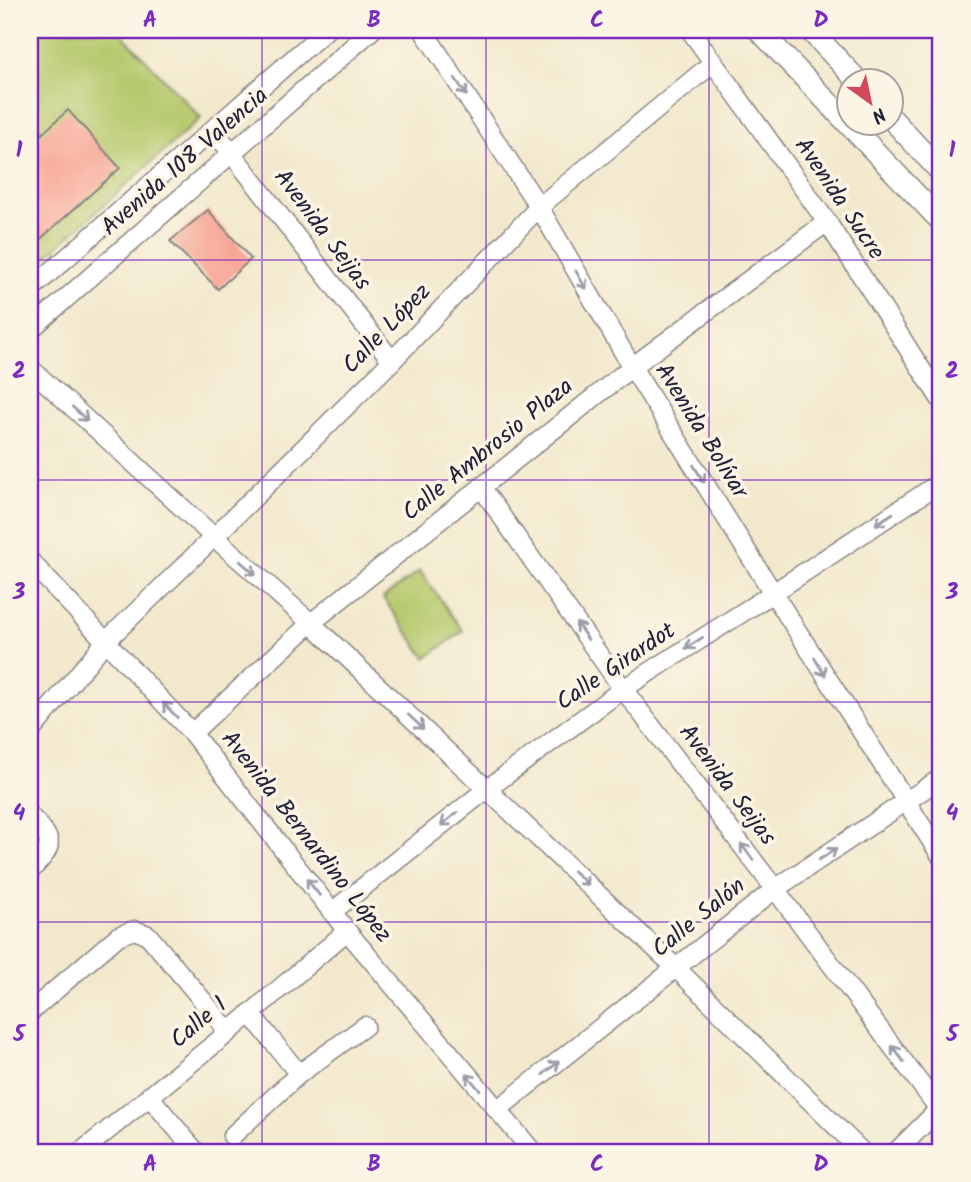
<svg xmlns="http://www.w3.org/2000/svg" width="971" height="1182" font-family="Kalam,sans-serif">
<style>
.green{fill:#b6c96d;stroke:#6c7654;stroke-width:2}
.building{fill:#f79e8d}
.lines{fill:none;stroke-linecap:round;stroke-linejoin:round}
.minor-casing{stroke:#8a8684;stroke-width:21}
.major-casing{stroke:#8a8684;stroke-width:24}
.minor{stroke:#fff;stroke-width:18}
.major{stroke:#fff;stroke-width:21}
.oneway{stroke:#9c9ca7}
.grid{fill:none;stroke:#7b2cbf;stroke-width:2;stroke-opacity:0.55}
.labels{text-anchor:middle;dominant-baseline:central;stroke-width:7;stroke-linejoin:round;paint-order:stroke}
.street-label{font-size:24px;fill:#22223b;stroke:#fcf5e5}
.neatline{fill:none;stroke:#7b2cbf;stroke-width:2.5}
.grid-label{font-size:23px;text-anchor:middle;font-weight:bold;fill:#7b2cbf}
</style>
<rect width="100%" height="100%" fill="#fcf5e5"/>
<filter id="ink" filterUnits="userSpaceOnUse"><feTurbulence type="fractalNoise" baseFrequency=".0143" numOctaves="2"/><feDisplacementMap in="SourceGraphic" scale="14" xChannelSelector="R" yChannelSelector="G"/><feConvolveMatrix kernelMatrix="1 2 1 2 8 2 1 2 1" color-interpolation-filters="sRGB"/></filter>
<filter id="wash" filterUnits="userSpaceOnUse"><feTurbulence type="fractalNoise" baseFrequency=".00686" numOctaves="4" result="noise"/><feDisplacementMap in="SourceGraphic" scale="28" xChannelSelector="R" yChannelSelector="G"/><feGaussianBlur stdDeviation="1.57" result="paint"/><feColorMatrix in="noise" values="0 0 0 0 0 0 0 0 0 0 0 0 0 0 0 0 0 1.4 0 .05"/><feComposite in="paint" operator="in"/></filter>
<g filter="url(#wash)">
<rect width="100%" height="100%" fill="#f2e9cd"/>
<!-- green -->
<g class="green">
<polygon points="30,30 118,30 201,118 30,271"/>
<polygon points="420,571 463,631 426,658 383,598"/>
</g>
<g id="blocks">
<!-- building -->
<g class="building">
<polygon points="68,110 120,168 36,243 30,236 30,145"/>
<polygon points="208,210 251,259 218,289 170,241"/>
</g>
</g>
</g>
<g filter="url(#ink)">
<use href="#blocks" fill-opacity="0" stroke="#8a8684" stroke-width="2"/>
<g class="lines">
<!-- minor casing -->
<g class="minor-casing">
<g id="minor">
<polyline points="423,30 539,207 632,367 773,593 941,856"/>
<polyline points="690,30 827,222 941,400"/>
<polyline points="213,129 392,361"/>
<polyline points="929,159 941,145"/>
<polyline points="30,290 326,30"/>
<polyline points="30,330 372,30"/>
<polyline points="30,368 214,537 311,623 676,968 862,1152"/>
<polyline points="481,487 623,689 775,889 939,1109"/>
<polyline points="30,561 192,733 347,931 533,1152"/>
<polyline points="30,732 105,642 214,537 392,361 539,207 714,62"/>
<polyline points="192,733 311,623 632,367 827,222"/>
<path d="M30,816C55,842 55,845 30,871"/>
<polyline points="333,911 487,789 623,689 773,593 941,482"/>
<polyline points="30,1012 118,936 134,930 148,935 229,1032"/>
<polyline points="250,1013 299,1074"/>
<polyline points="149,1096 196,1152"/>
<polyline points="497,1110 775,889 941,778"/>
<polyline points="232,1136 299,1074 365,1026"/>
<polyline points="81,1152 229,1032 347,931"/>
<polyline points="896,1152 941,1107"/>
</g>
</g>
<!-- major casing -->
<g class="major-casing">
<g id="major">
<polyline points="759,30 941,221"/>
<polyline points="810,30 857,80"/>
<polyline points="890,117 941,172"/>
</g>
</g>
<!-- minor -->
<use href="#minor" class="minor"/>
<!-- major -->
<use href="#major" class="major"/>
</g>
<!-- one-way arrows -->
<defs><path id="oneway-shaft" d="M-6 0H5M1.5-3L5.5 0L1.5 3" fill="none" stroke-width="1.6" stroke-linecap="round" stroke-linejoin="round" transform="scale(1.75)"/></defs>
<g class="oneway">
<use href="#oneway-shaft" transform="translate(461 87) rotate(57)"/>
<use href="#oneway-shaft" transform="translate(581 280) rotate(60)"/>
<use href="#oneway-shaft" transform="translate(80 414) rotate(43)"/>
<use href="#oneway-shaft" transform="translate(699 474) rotate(58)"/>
<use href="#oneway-shaft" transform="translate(884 519) rotate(147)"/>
<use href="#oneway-shaft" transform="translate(248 568) rotate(41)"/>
<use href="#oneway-shaft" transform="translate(582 631) rotate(-125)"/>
<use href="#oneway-shaft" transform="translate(694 643) rotate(147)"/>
<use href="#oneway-shaft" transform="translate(820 667) rotate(58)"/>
<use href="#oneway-shaft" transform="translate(170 710) rotate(-134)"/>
<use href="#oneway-shaft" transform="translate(416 722) rotate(43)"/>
<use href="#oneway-shaft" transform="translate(449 819) rotate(141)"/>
<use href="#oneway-shaft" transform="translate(747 852) rotate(-127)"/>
<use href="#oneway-shaft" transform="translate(828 854) rotate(-33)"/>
<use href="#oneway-shaft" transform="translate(581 878) rotate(43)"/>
<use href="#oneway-shaft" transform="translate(313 887) rotate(-128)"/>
<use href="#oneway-shaft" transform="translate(898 1054) rotate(-127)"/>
<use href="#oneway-shaft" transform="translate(551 1068) rotate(-39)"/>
<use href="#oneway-shaft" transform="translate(473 1082) rotate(-130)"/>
</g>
</g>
<!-- grid -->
<path class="grid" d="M262,30V1152M486,30V1152M709,30V1152M30,260H941M30,480H941M30,702H941M30,922H941"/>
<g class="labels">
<!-- street labels -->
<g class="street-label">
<text transform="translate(185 162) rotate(-41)">Avenida 108 Valencia</text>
<text transform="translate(839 199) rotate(56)">Avenida Sucre</text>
<text transform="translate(322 230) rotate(53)">Avenida Seijas</text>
<text transform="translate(387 329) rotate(-46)">Calle López</text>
<text transform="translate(701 431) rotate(58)">Avenida Bolívar</text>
<text transform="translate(488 450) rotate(-39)">Calle Ambrosio Plaza</text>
<text transform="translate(616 667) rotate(-34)">Calle Girardot</text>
<text transform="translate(727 785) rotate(53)">Avenida Seijas</text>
<text transform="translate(306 837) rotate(52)">Avenida Bernardino López</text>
<text transform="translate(699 918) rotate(-39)">Calle Salón</text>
<text transform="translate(199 1023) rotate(-40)">Calle 1</text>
</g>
</g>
<!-- margin -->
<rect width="971" height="1182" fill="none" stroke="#fcf5e5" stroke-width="77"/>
<!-- north arrow -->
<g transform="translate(870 102) rotate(147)"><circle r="33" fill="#fcf5e5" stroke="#a5a1a1" stroke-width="2"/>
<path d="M0-5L12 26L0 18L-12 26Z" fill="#d1495b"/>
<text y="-10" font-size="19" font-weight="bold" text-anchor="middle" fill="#22223b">N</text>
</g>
<rect x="38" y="38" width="894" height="1106" class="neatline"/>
<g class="grid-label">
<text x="150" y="27">A</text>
<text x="374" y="27">B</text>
<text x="597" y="27">C</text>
<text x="821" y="27">D</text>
<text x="19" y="157">1</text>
<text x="952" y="157">1</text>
<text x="19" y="378">2</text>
<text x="952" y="378">2</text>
<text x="19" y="599">3</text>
<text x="952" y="599">3</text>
<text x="19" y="820">4</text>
<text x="952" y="820">4</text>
<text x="19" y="1041">5</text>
<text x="952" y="1041">5</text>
<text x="150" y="1171">A</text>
<text x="374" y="1171">B</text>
<text x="597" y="1171">C</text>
<text x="821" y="1171">D</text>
</g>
</svg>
